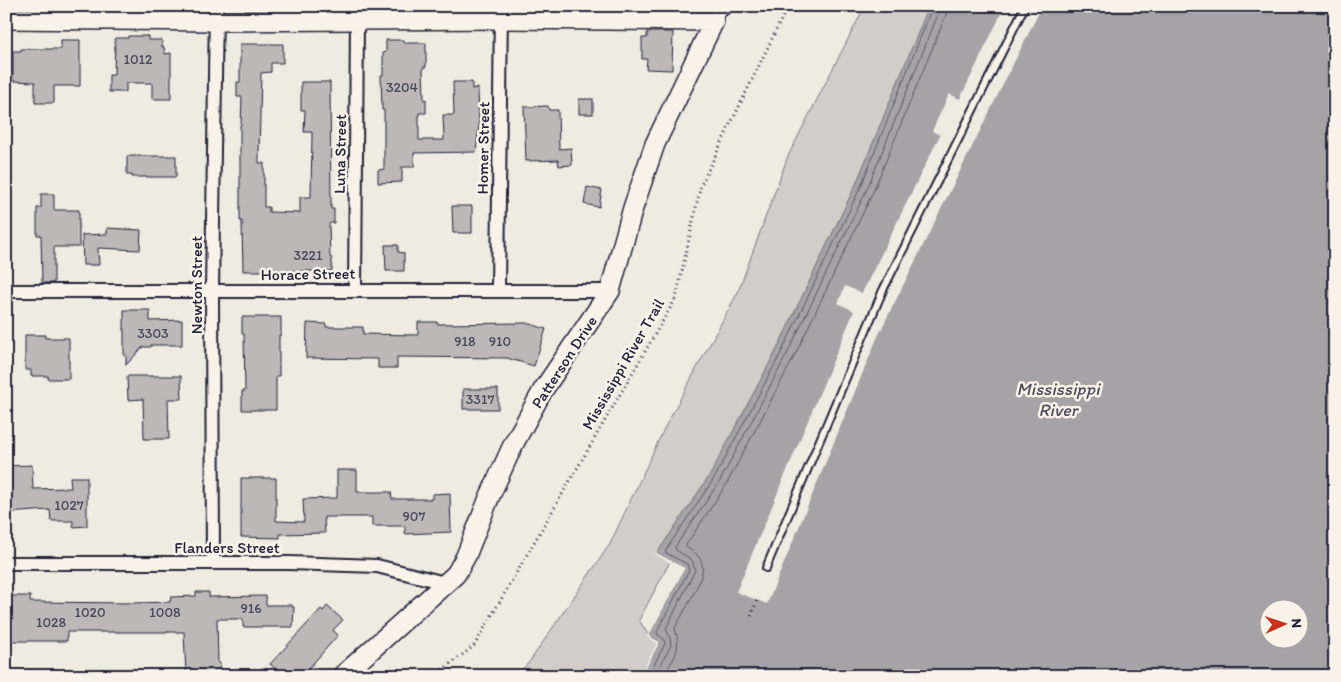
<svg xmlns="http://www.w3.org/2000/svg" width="1341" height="682" font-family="Itim,sans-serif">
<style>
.green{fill:#d1cdc9;stroke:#7a7882}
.water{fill:#a6a3a6;stroke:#716f7b;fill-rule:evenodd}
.pier{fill:#eeebe1}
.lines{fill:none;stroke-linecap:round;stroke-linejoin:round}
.shore{stroke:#575666;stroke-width:1}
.building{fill:#bbb8b7;stroke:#22223b}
.lane-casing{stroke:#22223b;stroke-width:10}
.street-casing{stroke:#22223b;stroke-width:16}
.secondary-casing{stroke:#22223b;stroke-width:22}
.path{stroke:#22223b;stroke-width:3;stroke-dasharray:1 4;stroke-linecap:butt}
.lane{stroke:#f7f3e8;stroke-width:6}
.street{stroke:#f7f3e8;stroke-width:12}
.secondary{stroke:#f7f3e8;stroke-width:19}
.labels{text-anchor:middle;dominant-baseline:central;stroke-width:5;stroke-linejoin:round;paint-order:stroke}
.number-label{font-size:14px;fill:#48485a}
.street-label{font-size:16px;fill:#22223b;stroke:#f7f3e8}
.water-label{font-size:18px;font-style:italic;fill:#504f60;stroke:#f7f3e8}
</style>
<rect width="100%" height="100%" fill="#eeebe1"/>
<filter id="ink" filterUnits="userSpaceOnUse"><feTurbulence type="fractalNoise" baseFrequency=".02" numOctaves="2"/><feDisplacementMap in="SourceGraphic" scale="10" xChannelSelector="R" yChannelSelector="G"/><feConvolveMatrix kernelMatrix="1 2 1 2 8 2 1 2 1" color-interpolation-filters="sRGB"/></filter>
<g filter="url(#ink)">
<!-- green -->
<polygon class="green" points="865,6 959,6 712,483 639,620 649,636 660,642 642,676 516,676 530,661 610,544 665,427 738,292 788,156"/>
<!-- water -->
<path class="water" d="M929,6H1335V676H642L660,642L649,636L685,568L657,553L710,475L777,349L856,184ZM1268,610H1298V640H1268Z"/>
<!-- pier -->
<g class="pier">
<polygon points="1005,6 1042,6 878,336 767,604 736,592 854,311 838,303 845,286 862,293 940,135 932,131 949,94 960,99"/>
<polygon points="655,552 685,568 649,636 660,642 642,676 640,676 657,643 648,638 647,635 681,569 656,555"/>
</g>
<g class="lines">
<!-- shore -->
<g class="shore">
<polyline points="648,676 665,644 664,639 658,635 657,632 689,570 687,564 666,553 666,550 715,477 782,351 861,186 933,6"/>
<polyline points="655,676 671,645 670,638 666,629 695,570 692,560 676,550 675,547 720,481 787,354 867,189 939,12 939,6"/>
<path d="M664,676C674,656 682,651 675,628C682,614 706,578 702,564C700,555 693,552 686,547V545L726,485L794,357L873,192L946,15L947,6"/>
</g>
</g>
<!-- building -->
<g class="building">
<polygon points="647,32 673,32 672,70 646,69 647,59 642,59 642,38 647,38"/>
<polygon points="128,36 148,36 148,40 162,40 162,47 164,47 165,54 171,53 171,99 152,99 152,83 126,83 126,92 109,92 109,75 114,75 115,38 128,38"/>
<polygon points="61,40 80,40 80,86 54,86 54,103 35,103 35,82 13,81 13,51 21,51 21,49 61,49"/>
<polygon points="386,40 403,40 404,43 426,43 426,67 423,67 424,100 426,99 426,113 419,113 419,140 444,140 443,115 454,115 453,82 472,82 472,89 478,88 479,125 476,152 414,153 414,167 402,167 402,182 378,183 378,170 384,169 384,110 382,110 381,75 383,75 383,53 386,52"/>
<polygon points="240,44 283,44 283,63 271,63 271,72 261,73 259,156 259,163 264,163 264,207 269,207 269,212 300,213 300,197 311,197 312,132 304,132 305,110 301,110 301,82 330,82 331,209 334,209 334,223 330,223 329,225 330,257 332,258 332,271 243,271 242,225 242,221 240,221 240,125 241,125 242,97 237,97 237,82 240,82"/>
<rect x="579" y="99" width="14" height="15"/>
<polygon points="548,106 549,110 558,110 559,149 571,148 572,165 559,166 558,160 526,161 524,107"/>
<polygon points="127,156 176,156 176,177 132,177 132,175 127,175"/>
<polygon points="587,187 602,190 599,207 584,204"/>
<polygon points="41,194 54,194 54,210 79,210 79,247 54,247 54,283 42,283 41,235 37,235 37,208 41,208"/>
<polygon points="452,206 472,206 472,233 453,233"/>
<polygon points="107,228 141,230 140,250 98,248 99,265 83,265 82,235 107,234"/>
<polygon points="385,245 398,245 398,252 404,253 404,271 386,271"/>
<polygon points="124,310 150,310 150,321 182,320 182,345 151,345 151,347 143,347 126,365 126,355 124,356"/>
<polygon points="242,317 281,317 281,335 279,335 279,376 276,376 276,410 242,410 242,391 245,391 244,334 242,334"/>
<polygon points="418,322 437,322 437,324 527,323 546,329 534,366 507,358 397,357 397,368 378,368 378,359 306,358 307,323 326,324 326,327 363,327 363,334 418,335"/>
<polygon points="25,335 45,335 45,338 69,338 69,379 48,379 48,376 31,376 31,370 25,370"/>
<polygon points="127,376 181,376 182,399 168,399 169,439 144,439 143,399 128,400"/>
<rect x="463" y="389" width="35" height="20"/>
<polygon points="32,465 33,489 71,488 70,477 87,477 87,526 73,527 73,521 51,521 50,510 6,513 6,466"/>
<polygon points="337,470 357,470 357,492 391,492 392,499 432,499 432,494 450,493 451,532 405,534 405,526 372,526 372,517 324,517 325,533 280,534 280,538 241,537 241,478 276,478 276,521 304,522 303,499 337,498"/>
<polygon points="196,592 209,592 209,597 266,596 266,605 292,605 292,607 294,607 293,627 243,627 243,619 217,619 218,663 220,663 220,676 186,676 184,632 67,632 67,641 6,641 6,604 8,604 8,596 30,596 30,602 133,603 170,602 171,597 196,596"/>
<polygon points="327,606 343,620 333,630 338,635 302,676 283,676 270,664 321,609 323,611"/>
</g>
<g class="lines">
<!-- lane casing -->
<g class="lane-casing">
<g id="lane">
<polyline points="720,15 731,6"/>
<polyline points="766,568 883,290 1025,6"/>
</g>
</g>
<!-- street casing -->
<g class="street-casing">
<g id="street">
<polyline points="714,21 721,6"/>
<polyline points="355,290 357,19"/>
<polyline points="498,290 501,6"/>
<path d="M6,291C208,292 409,290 610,291"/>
<polyline points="6,563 289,563 377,566 445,583"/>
<polyline points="213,563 212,292 216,6"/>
</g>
</g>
<!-- secondary casing -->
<g class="secondary-casing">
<polyline id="secondary" points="6,19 215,21 501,19 714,21 655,144 633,208 610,291 543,390 513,445 489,498 466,556 456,574 342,676"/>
</g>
<!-- path -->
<g class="path">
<polyline points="751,616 757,600"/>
<polyline points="434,676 474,646 676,298 701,185 788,6"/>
</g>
<!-- lane -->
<use href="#lane" class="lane"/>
<!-- street -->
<use href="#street" class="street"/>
<!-- secondary -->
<use href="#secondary" class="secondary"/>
</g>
</g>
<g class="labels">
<!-- number labels -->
<g class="number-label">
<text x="138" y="59">1012</text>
<text x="402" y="87">3204</text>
<text x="308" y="255">3221</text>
<text x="153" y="333">3303</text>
<text x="465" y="341">918</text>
<text x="500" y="341">910</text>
<text x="480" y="399">3317</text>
<text x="69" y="505">1027</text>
<text x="414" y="516">907</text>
<text x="251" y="608">916</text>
<text x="90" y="612">1020</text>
<text x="165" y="612">1008</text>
<text x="51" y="622">1028</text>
</g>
<!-- street labels -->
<g class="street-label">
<text transform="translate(483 148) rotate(-89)">Homer Street</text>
<text transform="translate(340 154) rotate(-89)">Luna Street</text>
<text transform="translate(308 274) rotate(-1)">Horace Street</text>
<text transform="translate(196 285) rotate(-90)">Newton Street</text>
<text transform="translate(564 362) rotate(-57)">Patterson Drive</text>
<text transform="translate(623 364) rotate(-60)">Mississippi River Trail</text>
<text x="227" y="547">Flanders Street</text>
</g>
<!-- water labels -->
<g class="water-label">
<text x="1058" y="389">Mississippi<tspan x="1058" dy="21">River</tspan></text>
</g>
</g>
<!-- margin -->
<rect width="1341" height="682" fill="none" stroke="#f7f3e8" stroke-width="25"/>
<rect x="12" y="12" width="1316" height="657" fill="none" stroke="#22223b" stroke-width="2" filter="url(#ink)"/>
<!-- north arrow -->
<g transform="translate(1284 624) rotate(87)"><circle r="24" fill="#f7f3e8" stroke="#a29fa3"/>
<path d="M0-4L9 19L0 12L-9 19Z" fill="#c8321e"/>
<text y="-8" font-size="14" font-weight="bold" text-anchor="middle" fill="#22223b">N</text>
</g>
</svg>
